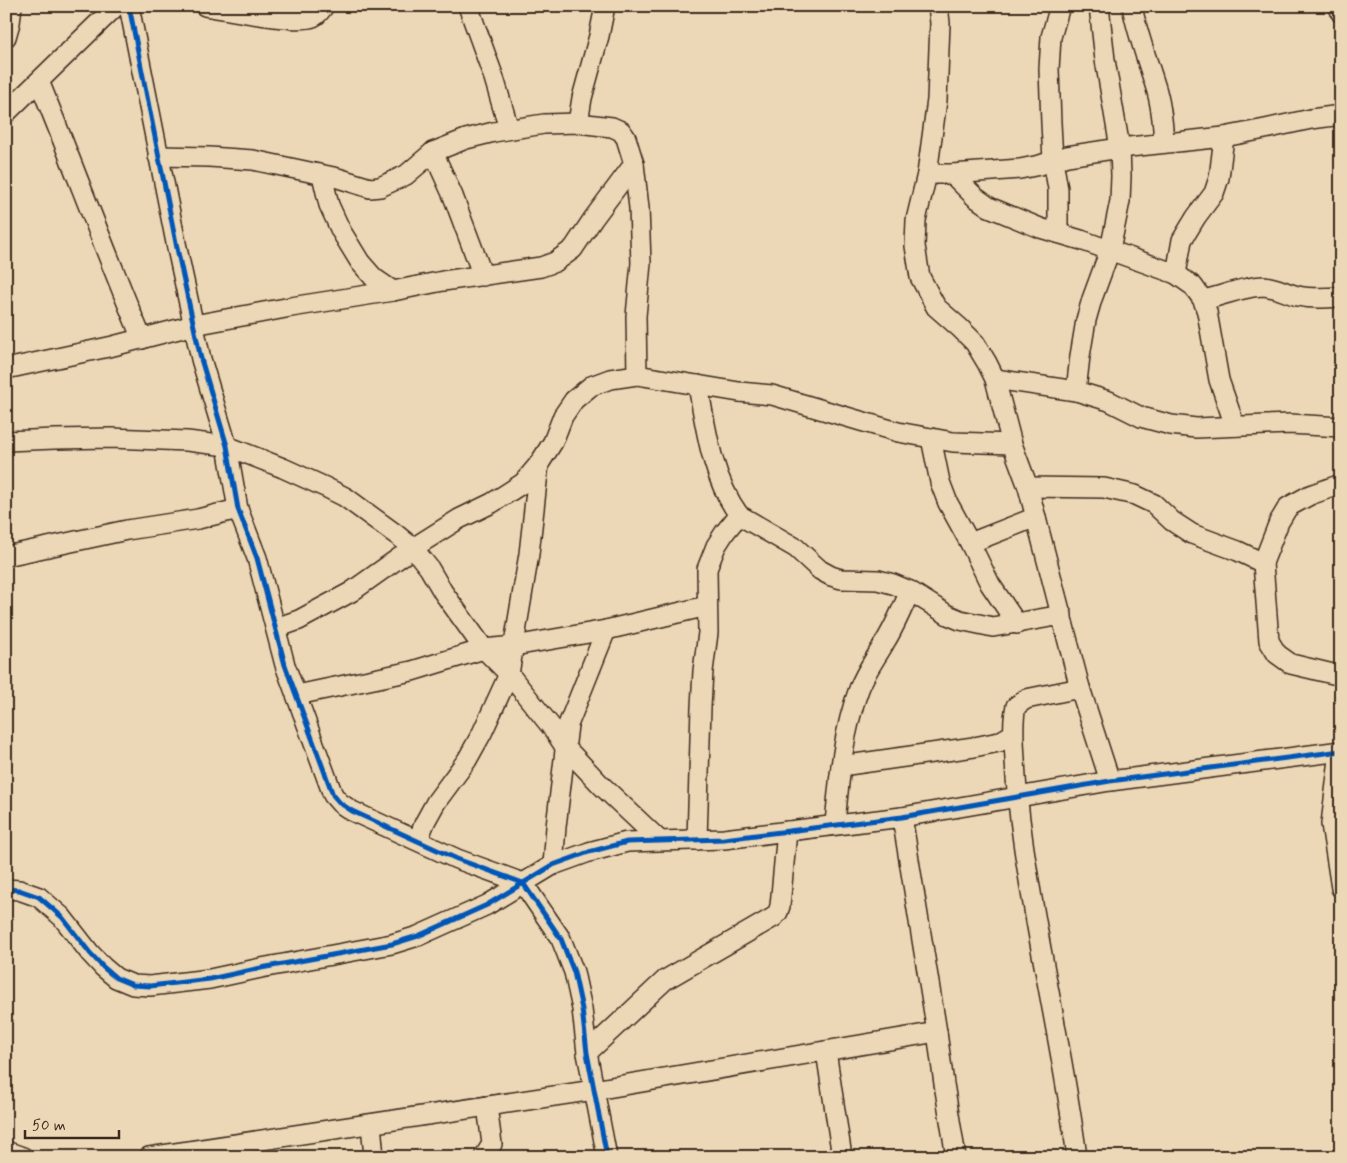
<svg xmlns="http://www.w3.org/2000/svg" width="1347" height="1163" font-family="Mynerve,sans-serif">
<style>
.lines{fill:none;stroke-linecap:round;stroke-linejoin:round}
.minor-casing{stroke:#3b2a1e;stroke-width:22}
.minor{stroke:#ecd8b6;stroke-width:19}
.cycleway-casing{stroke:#ecd8b6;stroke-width:8}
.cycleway{stroke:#0057b8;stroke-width:5}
</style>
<rect width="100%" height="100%" fill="#ecd8b6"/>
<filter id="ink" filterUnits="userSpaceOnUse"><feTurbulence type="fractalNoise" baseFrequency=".02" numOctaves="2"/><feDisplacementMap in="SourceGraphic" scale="10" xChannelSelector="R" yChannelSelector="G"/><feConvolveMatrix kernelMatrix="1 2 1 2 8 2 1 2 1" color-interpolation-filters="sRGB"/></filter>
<g filter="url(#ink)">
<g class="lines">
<!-- minor casing -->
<g class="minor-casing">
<g id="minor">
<polyline points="129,6 178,253 201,359 227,446 238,509 257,558 285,665 333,795 340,803 352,811 457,859 523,883 561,939 574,972 582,1009 587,1053 607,1157"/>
<path d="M205,6C226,9 297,24 313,17C318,15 321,10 324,6"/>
<polyline points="468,6 494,78 509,129"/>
<polyline points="938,6 940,23 937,100 927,174 916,220 915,246 920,277 936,307 960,328 975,343 987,363 995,379 1012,444 1028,487 1080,688 1110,781"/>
<path d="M1132,6C1137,33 1147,59 1155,85C1161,103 1163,124 1164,143"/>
<polyline points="1339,6 1341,13"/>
<polyline points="6,37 10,23 12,6"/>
<path d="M39,81C74,167 106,254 142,339"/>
<polyline points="6,113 116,6"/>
<polyline points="578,123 582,98 599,36 605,6"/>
<polyline points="433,152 453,196 483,276"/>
<polyline points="158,156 209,157 253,160 338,178 370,188 380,187 406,175 433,152 466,139 494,132 544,124 578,123 612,127 621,131 626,138 634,164 639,208 641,263 636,316 637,375"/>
<polyline points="927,174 952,174 1020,169 1040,165 1067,156 1120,148 1224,137 1265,129 1311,119 1341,115"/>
<polyline points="952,174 975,197 989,207 1040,228 1081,240 1176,274 1193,286 1203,300 1207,312 1219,380 1235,426"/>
<polyline points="322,175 329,205 341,231 360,262 374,278 393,291"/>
<polyline points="1058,233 1058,189 1053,160 1051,123 1049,69 1051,37 1060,6"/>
<polyline points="1176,274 1182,240 1196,217 1214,193 1219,178 1224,137"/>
<path d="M1203,300C1222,296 1245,286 1264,286C1276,287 1286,293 1298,296C1312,299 1326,298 1341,297"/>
<polyline points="6,369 113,346 194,325 291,307 393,291 443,281 541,267 555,262 573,249 593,219 634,164"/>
<polyline points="995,379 1076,391 1109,401 1141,417 1171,425 1196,428 1290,424 1341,427"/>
<path d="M698,385C706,430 712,478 739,515L796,548L820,570L831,576L841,579L878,580L893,584L910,591L948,615L960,620L993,627L1062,615"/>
<polyline points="1076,391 1080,356 1086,320 1092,299 1110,250 1120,201 1121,176 1120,148 1105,60 1099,6"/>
<polyline points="931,438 940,482 948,503 970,543 990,584 1017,624"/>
<polyline points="6,441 55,439 111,438 187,441 227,446 283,468 325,487 345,497 397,535 413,548 429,568 443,592 484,649 509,674 553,729 565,747 601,785 659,840"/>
<polyline points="1341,484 1310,495 1288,507 1279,522 1263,563 1269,641 1277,654 1291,664 1333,674 1341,674"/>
<polyline points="1028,487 1104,488 1135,495 1154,504 1172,521 1192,534 1238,551 1263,563"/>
<polyline points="970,543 1036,517"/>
<polyline points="6,556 127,530 198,519 238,509"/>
<polyline points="276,628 299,620 351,592 413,548 459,519 492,503 523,483 539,464 553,442 563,416 574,400 591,386 610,379 637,375 739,392 772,395 898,432 953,442 1012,444"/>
<polyline points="297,695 412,671 484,649 514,646 606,630 707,606"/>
<polyline points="1340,751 1331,824 1341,888"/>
<polyline points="841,766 974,747 999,742 1013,734"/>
<polyline points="902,817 937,1032 944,1084 956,1157"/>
<path d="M835,824C839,780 843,731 859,689C865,672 876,658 885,642C895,626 902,609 910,591"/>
<polyline points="418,840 425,822 436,802 467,760 482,733 509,674 529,554 539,464"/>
<polyline points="697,840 701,707 703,671 708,633 707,569 716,546 725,532 739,515"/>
<polyline points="553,865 556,827 568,725 606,630"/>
<polyline points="6,889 19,890 39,897 62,917 90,953 103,967 116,978 133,985 150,986 210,979 261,968 392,944 418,936 487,905 553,865 589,852 627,842 724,839 902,817 1110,781 1341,751"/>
<polyline points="826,1051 842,1157"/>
<polyline points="587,1053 665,980 774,917 778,912 780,906 787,831"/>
<polyline points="371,1124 374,1157"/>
<polyline points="6,1151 23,1157"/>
<polyline points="149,1157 594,1090 937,1032"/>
<polyline points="484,1157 492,1144 487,1106"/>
<path d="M1077,1157C1063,1051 1038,947 1023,842C1019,814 1016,787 1015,759C1014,741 1012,723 1016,706L1026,699L1080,688"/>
</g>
</g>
<!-- minor -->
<use href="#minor" class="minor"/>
<!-- cycleway casing -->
<g class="cycleway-casing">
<g id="cycleway">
<polyline points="129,6 178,253 201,359 227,446 238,509 257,558 285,665 333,795 340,803 352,811 457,859 523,883 561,939 574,972 582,1009 587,1053 607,1157"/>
<polyline points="6,889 19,890 39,897 62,917 90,953 103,967 116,978 133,985 150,986 210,979 261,968 392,944 418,936 487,905 553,865 589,852 627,842 724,839 902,817 1110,781 1341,751"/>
</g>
</g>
<!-- cycleway -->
<use href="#cycleway" class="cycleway"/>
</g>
</g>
<!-- margin -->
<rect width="1347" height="1163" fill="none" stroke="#ecd8b6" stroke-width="25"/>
<rect x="12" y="12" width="1322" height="1138" fill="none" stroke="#3b2a1e" stroke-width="2" filter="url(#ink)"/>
<!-- scale -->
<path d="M25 1130v8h94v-8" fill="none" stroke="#3b2a1e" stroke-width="2.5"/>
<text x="32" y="1130" font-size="15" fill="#3b2a1e" stroke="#ecd8b6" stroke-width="4" paint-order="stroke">50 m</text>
</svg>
